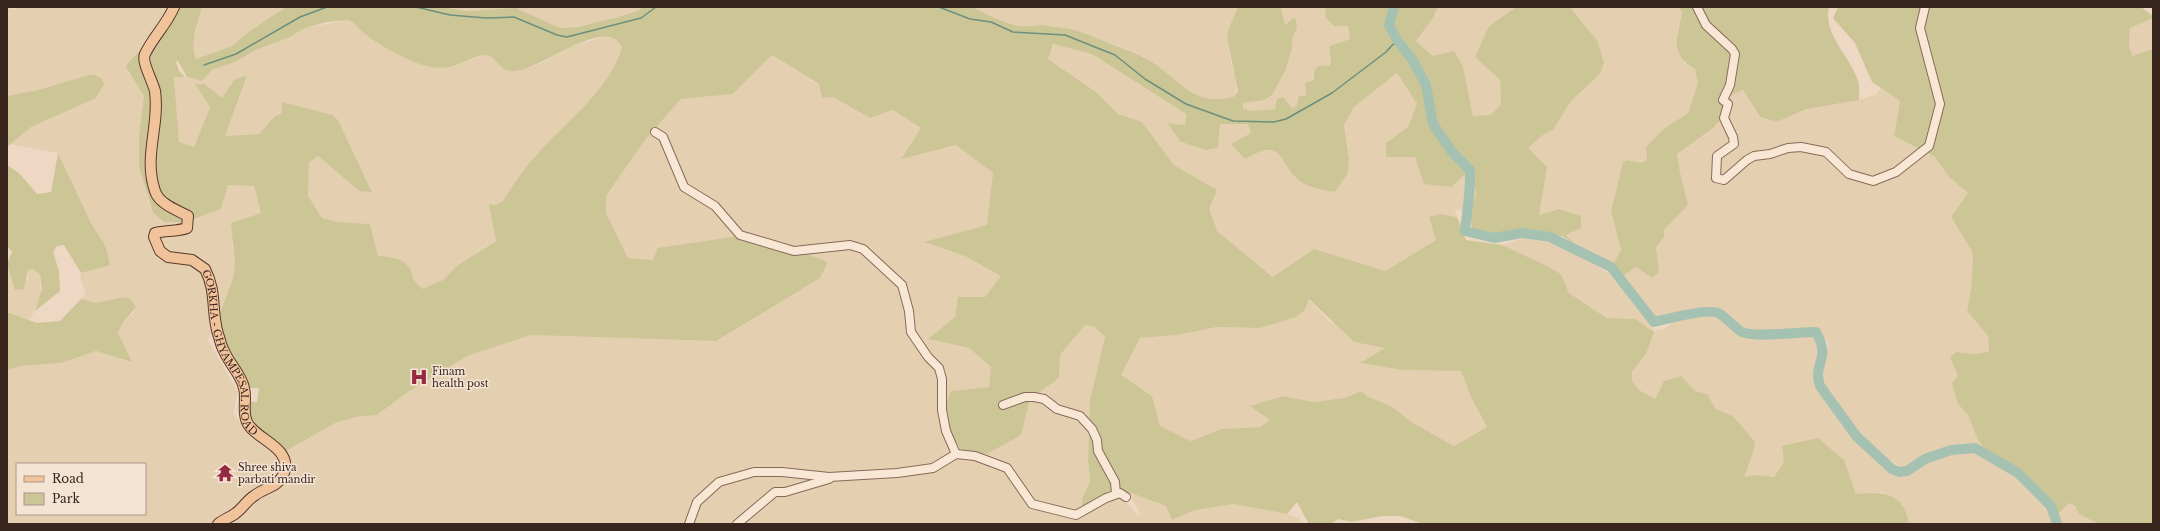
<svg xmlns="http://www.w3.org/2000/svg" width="2160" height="531" font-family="'Libre Baskerville',serif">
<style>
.farmland{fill:#e4d0b0;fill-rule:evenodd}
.green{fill:#ccc697;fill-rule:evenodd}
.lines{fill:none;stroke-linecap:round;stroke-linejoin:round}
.stream{stroke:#6c8f7e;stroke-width:1.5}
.river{stroke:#a5c1b2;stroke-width:10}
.minor-casing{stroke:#88685a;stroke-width:10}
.major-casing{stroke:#56382e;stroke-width:12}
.minor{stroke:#f9e7d6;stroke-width:8}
.major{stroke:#f1c39b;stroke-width:10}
.labels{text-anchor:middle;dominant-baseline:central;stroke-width:3;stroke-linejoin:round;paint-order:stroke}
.street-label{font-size:10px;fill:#38251e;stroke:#f5e3d3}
.poi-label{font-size:10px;fill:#38251e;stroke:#f5e3d3;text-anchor:start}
</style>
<rect width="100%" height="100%" fill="#eed7c3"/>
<!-- farmland -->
<g class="farmland">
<path d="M7,7L13,10L20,7H167L165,16L143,49L129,60L128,72L134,77L144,96L139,134V167L152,213L228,185L254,186L261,213L232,243L235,263L233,279L208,340L238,392L233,413L247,432L253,427L281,454L335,423L356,417L377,415L408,392L467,356L531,335L716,341L769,308L653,260L628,258L606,213V196L645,140L681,99L733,94L772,55L819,85L822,98L833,97L870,118L893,110L921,128L901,158L956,145L993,173L987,225L924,242L965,256L1001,276L985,297H958L955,317L929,339L969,348L991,367L989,387L951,391L946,404L947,428L1030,399L1059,378L1060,355L1085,325L1095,327L1105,337L1090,400L1088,462L1090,481L1083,497L1081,510L1112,497H1122L1138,516L1141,515L1128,492L1166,506L1172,520L1195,510L1234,504L1287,514L1299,518L1302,524H7V370L20,366L61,363L96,351L131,362L118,333L122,324L134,312L123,297L95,303L81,299L86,294L80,277L81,273L110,264L106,247L91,223L58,153L9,144L31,127L99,95L101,86L47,87L38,90L7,96ZM17,464H145V514H17Z"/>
<polygon points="202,7 286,7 247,33 232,46 196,59 193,51 193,42"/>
<polygon points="441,7 642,7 638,11 614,18 578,27 560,28 516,8 467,11"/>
<polygon points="972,7 1238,7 1228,30 1227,38 1230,59 1236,80 1236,95 1223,100 1205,99 1178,84 1160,67 1145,57 1128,50 1079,32 1040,25 1022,26 1000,21"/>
<polygon points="1281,7 1325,7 1326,18 1334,26 1348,26 1350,39 1329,46 1331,60 1328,66 1320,65 1309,83 1306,96 1297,106 1292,108 1287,101 1275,109 1251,111 1243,109 1243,103 1264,100 1292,49 1292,40 1297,27 1285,25"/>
<polygon points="1438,7 1516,7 1489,26 1500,80 1501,104 1491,115 1473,116 1463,67 1433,56 1416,41 1433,18"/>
<polygon points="1570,7 1679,7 1682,12 1677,32 1684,63 1695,69 1698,83 1688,113 1665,128 1647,160 1641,163 1628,160 1623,162 1611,211 1621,250 1612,265 1575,244 1566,235 1559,209 1539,215 1547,167 1527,148 1543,135 1553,130 1571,101 1600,74 1604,63 1598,42"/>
<polygon points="2153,18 2153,49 2132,56 2129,45 2130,28"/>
<polygon points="348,20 355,23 359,29 414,62 442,68 486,55 488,55 500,65 535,66 567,48 602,37 615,38 620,43 622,48 614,69 601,87 573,119 538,153 503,201 496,205 496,240 458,265 443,280 423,290 413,282 408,266 397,258 378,256 370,224 337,222 322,218 308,196 309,163 318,156 359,191 372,191 338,120 333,115 282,102 281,115 275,116 259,134 225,136 247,77 235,79 222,99 205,84 196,84 210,107 194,147 179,142 174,77 187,77 202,81 212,70 235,62 256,50 288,38 305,28"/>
<polygon points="1053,44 1092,54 1186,114 1185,125 1167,123 1181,142 1206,150 1218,148 1220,124 1248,124 1261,150 1275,151 1283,157 1292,173 1335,192 1348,173 1349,159 1344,125 1354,107 1397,73 1417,104 1408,127 1386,143 1415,157 1471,169 1476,194 1470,212 1455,209 1457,217 1440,214 1436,240 1385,271 1314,249 1274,277 1217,231 1208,209 1216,190 1174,165 1142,122 1118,114 1096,92 1048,59"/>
<polygon points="1881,88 1900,101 1894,136 1935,157 1949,177 1969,193 1951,217 1973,253 1971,289 1967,311 1988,336 1989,353 1974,354 1958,352 1958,404 1968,415 1977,438 1995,464 2017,478 2042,500 2048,512 2069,503 2099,524 1909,524 1903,505 1882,492 1856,494 1844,460 1784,462 1774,477 1758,475 1743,478 1752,456 1741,428 1733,416 1716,409 1707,394 1695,391 1681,376 1664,381 1655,400 1639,390 1631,381 1632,372 1637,367 1635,319 1608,318 1569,293 1561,274 1502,245 1524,238 1551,243 1583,256 1610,275 1652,322 1654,331 1665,329 1675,320 1712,315 1726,321 1742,337 1775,338 1799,334 1814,337 1820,347 1819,359 1814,375 1822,394 1858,443 1881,466 1899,477 1897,464 1881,455 1860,438 1820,379 1829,344 1819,329 1746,331 1733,319 1722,313 1709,309 1678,311 1659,318 1645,308 1621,277 1636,267 1652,278 1659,272 1656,247 1664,237 1664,230 1688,205 1680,172 1677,154 1713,128 1729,96 1743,90 1759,117 1776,122 1807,109 1859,100 1876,94"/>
<polygon points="7,264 15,286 28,280 28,271 31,269 40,274 41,295 30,320 7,312"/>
<polygon points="1308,299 1329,321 1386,348 1361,363 1402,370 1461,371 1471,397 1487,427 1454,446 1413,423 1391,407 1367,396 1362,391 1344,398 1313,402 1282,396 1250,406 1271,421 1260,427 1221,429 1191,441 1159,426 1152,396 1121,376 1140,338 1177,335 1217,327 1260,328"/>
</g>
<!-- green -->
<g class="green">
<path d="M167,7H202C198,24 189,42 196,59L232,46L247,33L286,7H441L467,11L516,8L560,28L578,27L614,18L638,11L642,7H972C988,15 1003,23 1020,26C1027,27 1035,25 1042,25C1051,26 1060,28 1069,29C1081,31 1094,37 1106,42C1119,48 1133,51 1145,58C1178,75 1192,110 1235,96L1238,91L1227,38L1228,30L1238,7H1281L1285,25L1295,17L1297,27L1292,40V49L1285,71L1272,95L1264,100L1243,103V109L1252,111L1275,109L1277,99L1283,97L1292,108L1297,106L1299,96H1306L1305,83L1313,80L1315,69L1320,65L1329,66L1331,60L1329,46L1350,39L1348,26H1334L1326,18L1325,7H1438L1433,18L1416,41L1433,56L1454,51L1463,67L1473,116L1491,115L1501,104L1500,80L1475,57L1489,26L1516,7H1570L1598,42L1604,63L1600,74L1571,101L1553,130L1543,135L1528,148L1547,167L1539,215L1559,209L1581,216V228L1566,235L1575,244L1562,236L1522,232L1494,237L1472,230L1470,212L1476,194L1471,169L1451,187L1424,184L1415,157H1386V143L1408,127L1417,104L1397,73L1354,107L1344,125L1349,159L1348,173L1335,192C1324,190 1309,188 1300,181C1276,162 1286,136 1245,159L1231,144L1251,133L1248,124H1220L1218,148L1206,150L1181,142L1167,123L1185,125L1186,114L1092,54L1053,44L1048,59L1096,92L1118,114L1142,122L1174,165L1217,190L1209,209L1217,231L1273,277L1314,249L1385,271L1436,240L1429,217L1440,214L1457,217L1466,240L1502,245L1543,264L1561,274L1569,293L1607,318L1635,319L1654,332L1646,354L1632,372V381L1639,390L1655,399L1664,381L1681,376L1695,391L1707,394L1716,409L1733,416L1755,442L1752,456L1744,477L1758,475L1774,477L1784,462L1782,446L1818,438L1844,460L1856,494C1872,493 1892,490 1903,506C1906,511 1908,518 1909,524H1465L1420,523L1400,516H1382L1352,522L1338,519L1331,524H1309L1297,502L1287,514L1234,504L1195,510L1172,520L1166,506L1128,492L1108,491L1081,510L1083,497L1090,481L1088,462L1090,400L1105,337L1095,327L1085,325L1060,355L1059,378L1030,399L1021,435L987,454L962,450L947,428L946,404L951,391L989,387L991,367L969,348L928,339L955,317L958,297H985L1001,276L965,256L924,242L987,225L993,173L956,145L901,159L921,128L893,110L870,118L833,97L822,98L819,84L772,55L733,94L681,99L645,140L606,196V213L628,258L653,260L658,248L753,234L828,262L820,278L716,341L531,335L467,356L408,392L377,415L356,417L335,423L281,454L253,427L243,402H257L259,388H246L215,325L233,279L235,263L231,223L261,213L254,186L228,185L221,209L185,222H164L153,213L139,167V134L144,96L126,67C130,58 137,55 143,48C153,38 164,21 167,7ZM348,20C354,22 355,25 359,29C377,45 417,68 441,68C457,68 472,55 488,55C495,59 502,70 510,71C534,76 608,11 622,48C608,91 568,120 539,152C525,167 513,185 503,201L496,205L489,204L496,241L458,265L443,280L423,289C408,278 416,276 408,266C401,257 388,257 378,256L370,224L337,222L322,218L308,196L309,163L318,156L359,191L372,192L338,120L333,115L282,102L281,114L275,116L259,134L225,136L247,76L235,79L222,98L205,84H195L210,107L194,147L179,142L174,77H185L179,71L176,61H178L187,77L202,81L212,70L235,62L256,50L288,38L305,28L327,22ZM1309,299L1354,342L1385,348L1360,363L1402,370L1461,371L1471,397L1487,427L1454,446L1413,423L1392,407L1367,396L1362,391L1344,398L1313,402L1283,396L1250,406L1270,420L1260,427L1221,429L1191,441L1160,426L1152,396L1121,375L1140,338L1177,335L1217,327L1260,328L1296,317L1305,310Z"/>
<path d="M1679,7H1829C1823,34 1848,54 1857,78C1860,84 1859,93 1859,100L1807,109L1776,122L1760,117L1743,90L1729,96L1728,111L1713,128L1677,154L1680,172L1688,205L1664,230V237L1656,247L1659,272L1652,278L1636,267L1621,277L1616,267L1612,265L1621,250L1611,211L1623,162L1628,160L1641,163L1647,160L1646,147L1665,128L1688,113L1698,83L1695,69C1668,54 1678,37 1682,12Z"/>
<polygon points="1838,7 2141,7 2153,16 2153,18 2130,28 2129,44 2132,56 2153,49 2153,524 2099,524 2079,514 2075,506 2069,503 2054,517 2048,511 2042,500 2017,478 1995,465 1977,438 1968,415 1958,404 1952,383 1958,376 1950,357 1957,352 1974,354 1989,352 1988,336 1967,311 1971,289 1973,253 1951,217 1968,193 1949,177 1935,157 1894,136 1900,101 1872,82 1855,43 1833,18"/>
<polygon points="89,75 95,75 102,79 104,84 96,98 31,127 7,147 7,96 38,90"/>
<polygon points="58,153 91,223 106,247 110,265 81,273 64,245 57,246 53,252 59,271 60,291 35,311 42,289 40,274 32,269 28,270 24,289 15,290 7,264 12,252 7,246 7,165 19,173 37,194 51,192"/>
<polygon points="123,297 131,299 136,307 122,324 118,333 132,362 96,351 61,363 21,366 7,370 7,312 37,323 60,321 81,299 96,303"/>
</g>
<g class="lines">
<!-- stream -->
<g class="stream">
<polyline points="416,7 450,15 486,18 514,17 557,35 567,37 641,18 656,7"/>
<polyline points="939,7 970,19 991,22 1013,32 1065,35 1115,55 1145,79 1186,104 1233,121 1274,122 1286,119 1332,93 1386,52 1397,40"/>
<polyline points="204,65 236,54 300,17 327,7"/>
</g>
<!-- river -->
<path class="river" d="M1394,7L1389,25L1397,40L1412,59L1426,85L1433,124L1452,152L1470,170C1471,191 1467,210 1465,231L1494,238L1522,233L1550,237L1611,267L1654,322C1666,319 1708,308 1718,313C1727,317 1733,327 1742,332C1755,338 1800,332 1816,332C1832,360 1812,362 1820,386L1857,437L1892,469L1899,472L1907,471L1925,459L1951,450L1975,448L2018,473L2051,506L2057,524"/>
<!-- minor casing -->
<g class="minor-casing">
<g id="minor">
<polyline points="1697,7 1706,25 1732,49 1735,54 1730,85 1723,100 1728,104 1724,118 1733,137 1734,144 1717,156 1716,178 1724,180 1747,160 1754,156 1770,154 1788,148 1801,147 1826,152 1849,174 1873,181 1896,172 1929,146 1940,104 1920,28 1925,7"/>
<polyline points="655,132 663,137 684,187 715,206 740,235 794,251 850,245 863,249 902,285 909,311 911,332 928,357 939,368 942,379 942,410 946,431 956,454"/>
<polyline points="1003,405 1025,397 1034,397 1044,399 1057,409 1080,416 1092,429 1097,440 1098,451 1115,482 1116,494"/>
<polyline points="689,524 697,502 719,482 754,472 782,472 829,477 897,473 933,468 956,454 975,456 1007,468 1032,504 1076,515 1106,498 1120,493 1126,497"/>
<polyline points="737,524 775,492 785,492 829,479"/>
</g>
</g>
<!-- major casing -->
<g class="major-casing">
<g id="major">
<path id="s1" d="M174,7C167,24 153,37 145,54C141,61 153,82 155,91C160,126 143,156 155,191C159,204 177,210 188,216L187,228C176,232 166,230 155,233L154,237L160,251L168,257L192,260L205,269C217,292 211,311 218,334C220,339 221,346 224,351C230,365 241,374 244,388C247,399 242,411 247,422C254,439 293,447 284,473C278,488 265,487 254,496C247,500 243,508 236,513C231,517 224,519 218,524"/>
</g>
</g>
<!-- minor -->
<use href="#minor" class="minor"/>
<!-- major -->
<use href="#major" class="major"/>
</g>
<!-- icons -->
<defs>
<g id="hospital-bare" transform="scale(1.38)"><path d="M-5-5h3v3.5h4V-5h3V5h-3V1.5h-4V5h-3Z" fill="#972a43" stroke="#f5e3d3" stroke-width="2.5" paint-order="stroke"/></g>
<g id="temple-bare" transform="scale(1.38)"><path d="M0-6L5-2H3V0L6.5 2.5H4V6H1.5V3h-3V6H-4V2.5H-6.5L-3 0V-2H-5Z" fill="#972a43" stroke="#f5e3d3" stroke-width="2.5" paint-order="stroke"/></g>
</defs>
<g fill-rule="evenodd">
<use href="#hospital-bare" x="419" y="377"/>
<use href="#temple-bare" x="225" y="473"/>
</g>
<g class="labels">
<!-- street labels -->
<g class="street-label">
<text stroke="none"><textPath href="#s1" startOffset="440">GORKHA - GHYAMPESAL ROAD</textPath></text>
</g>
<!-- poi labels -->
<g class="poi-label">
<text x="432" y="371">Finam<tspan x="432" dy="12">health post</tspan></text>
<text x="238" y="467">Shree shiva<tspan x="238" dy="12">parbati mandir</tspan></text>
</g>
</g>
<!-- border -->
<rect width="2160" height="531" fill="none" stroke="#38251e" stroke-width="16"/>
<!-- legend -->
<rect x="16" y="463" width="130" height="52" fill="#f5e3d3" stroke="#a9978b"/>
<rect x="24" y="476" width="20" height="6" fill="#f1c39b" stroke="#a9978b"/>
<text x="52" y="483" font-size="12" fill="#38251e">Road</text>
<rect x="24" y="493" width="20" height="12" fill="#ccc697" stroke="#a9978b"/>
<text x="52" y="503" font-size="12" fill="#38251e">Park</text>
</svg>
